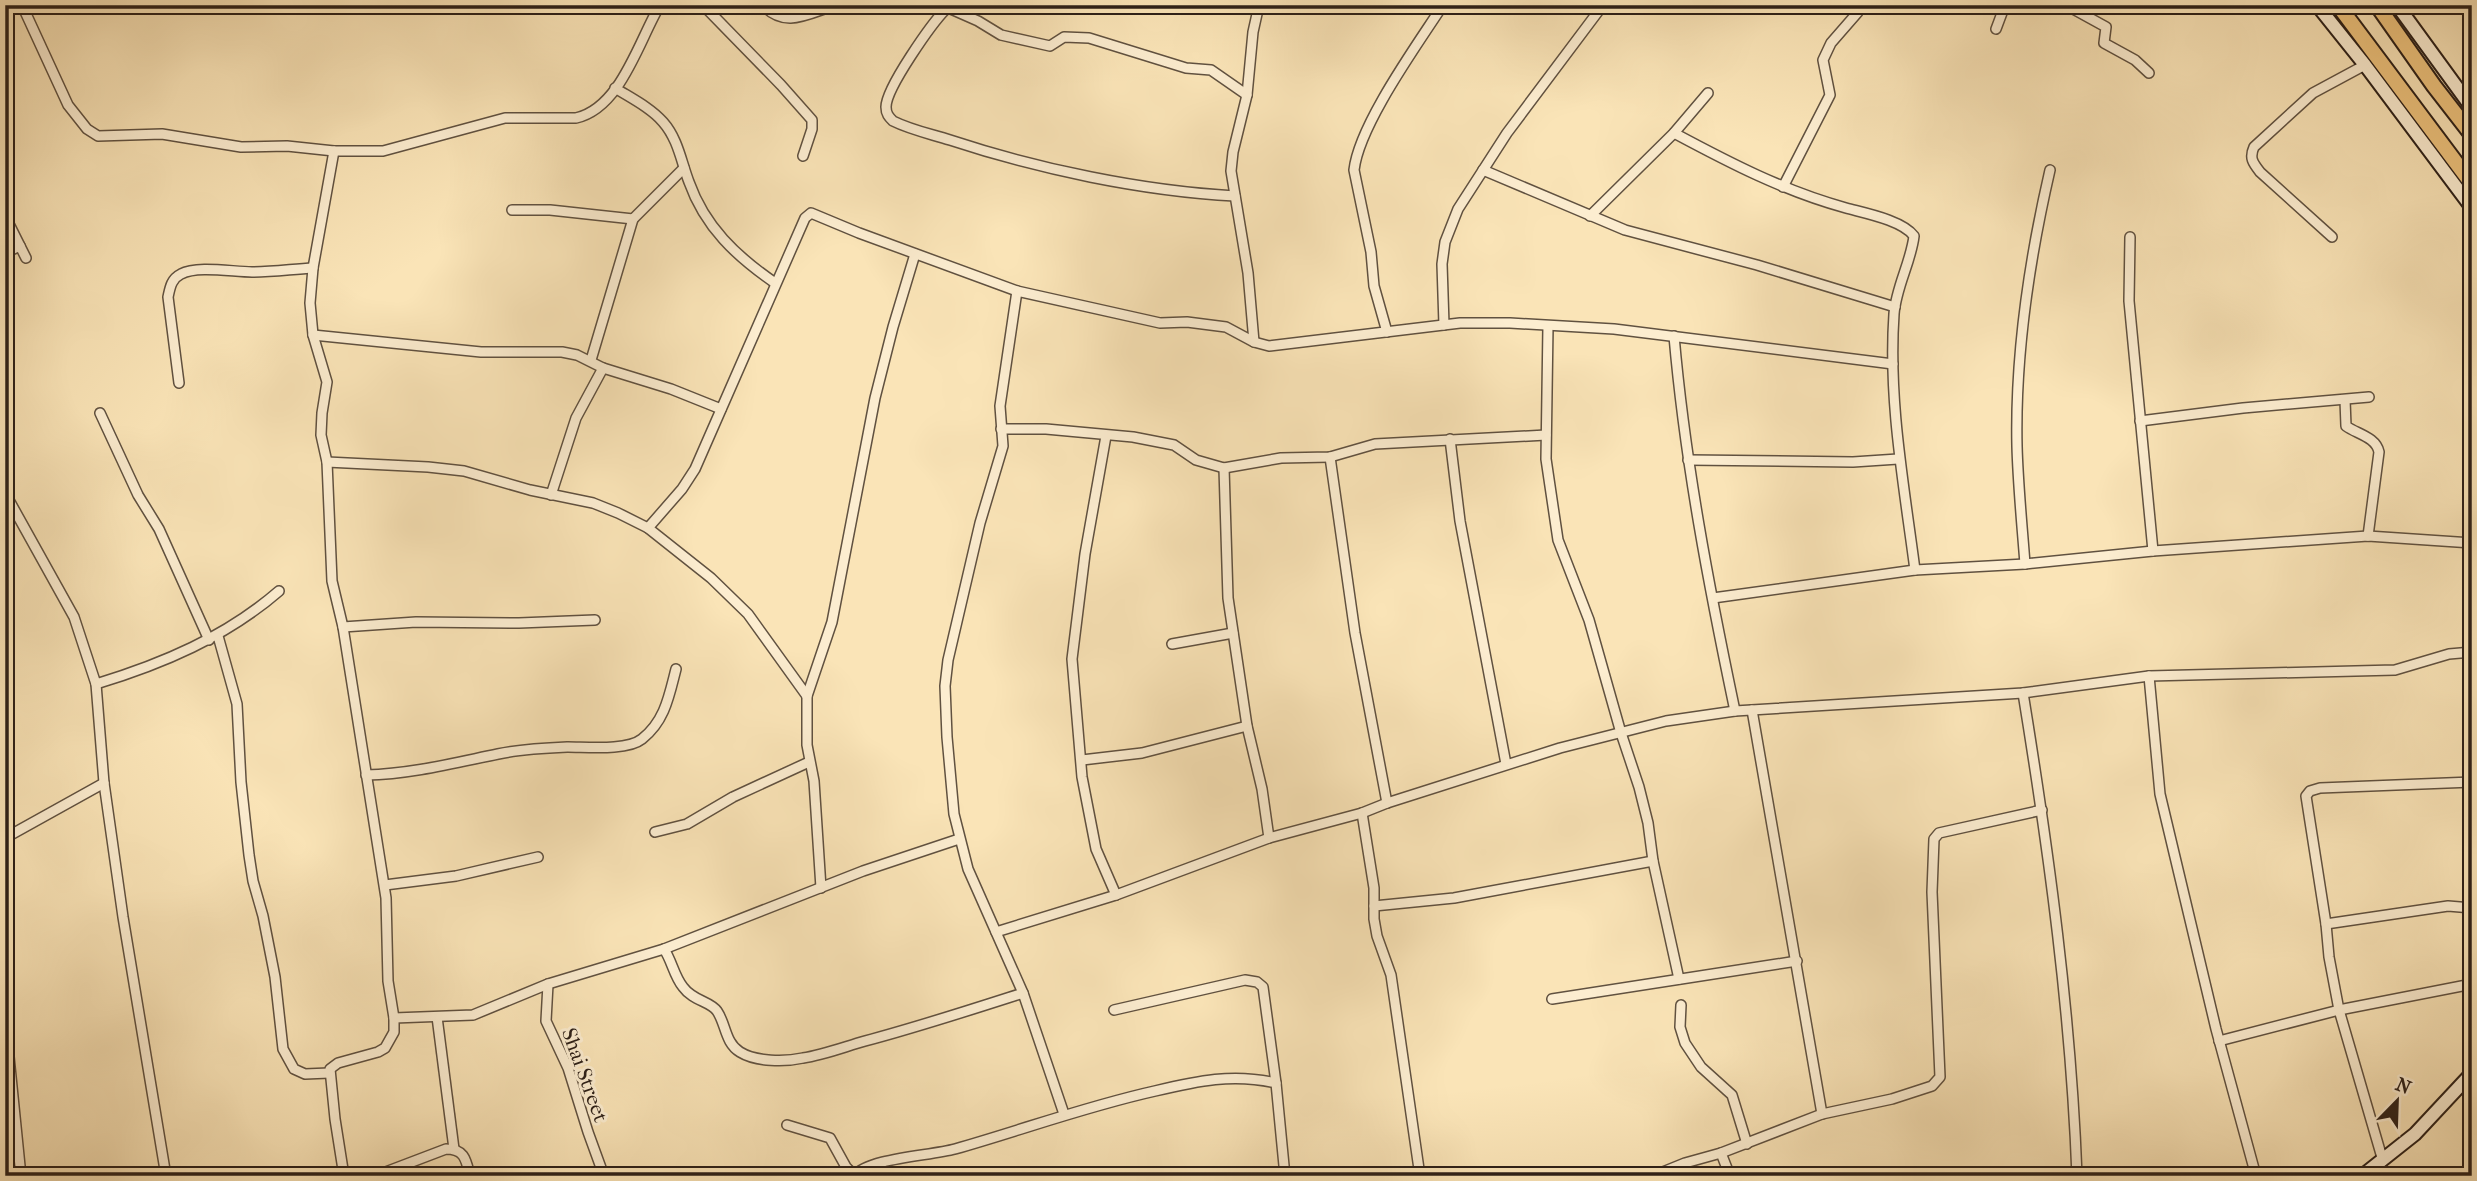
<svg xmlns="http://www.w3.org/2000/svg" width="2477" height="1181" font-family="'IM FELL French Canon',serif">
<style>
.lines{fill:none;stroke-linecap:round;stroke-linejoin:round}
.street-casing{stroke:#605140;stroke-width:12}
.secondary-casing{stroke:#2d2018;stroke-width:16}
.primary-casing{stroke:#2d2018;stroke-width:18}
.street{stroke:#fcedd0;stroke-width:9}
.secondary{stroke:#fcedd0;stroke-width:12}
.primary{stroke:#edc27c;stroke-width:14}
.labels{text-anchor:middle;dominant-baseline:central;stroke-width:6;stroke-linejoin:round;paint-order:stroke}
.street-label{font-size:21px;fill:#2d2018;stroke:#fcedd0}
</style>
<rect width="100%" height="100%" fill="#fae4b7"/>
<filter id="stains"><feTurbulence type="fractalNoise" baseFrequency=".00286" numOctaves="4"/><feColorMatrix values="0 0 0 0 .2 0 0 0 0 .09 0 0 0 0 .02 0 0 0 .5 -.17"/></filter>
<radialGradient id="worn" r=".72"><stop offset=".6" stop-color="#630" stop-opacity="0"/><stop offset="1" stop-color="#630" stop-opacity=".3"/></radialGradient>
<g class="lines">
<!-- street casing -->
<g class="street-casing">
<g id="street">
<path d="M22,5L68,105L87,129L98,136L162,134L241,147L287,146L334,151H383L505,118H576C621,108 639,40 660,5"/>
<polyline points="703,5 781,85 812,120 812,129 803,156"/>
<path d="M763,5C782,26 802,17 824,9"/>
<polyline points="2066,5 2106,27 2104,43 2135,60 2149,73"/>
<polyline points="944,6 978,21 1001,35 1050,46 1064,37 1089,38 1186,68 1211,70 1247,95"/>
<path d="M946,9C932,23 886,88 886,107C886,114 889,117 893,121C911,130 931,134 950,140C1038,169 1142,191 1235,196"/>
<polyline points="1996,29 2005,5"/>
<path d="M615,88C631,98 651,108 663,122C678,139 681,161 689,182C705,227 736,256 775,283"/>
<path d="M1674,133C1730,163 1784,191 1846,208C1864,213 1902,220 1914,236C1911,262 1896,287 1894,314C1888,400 1904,485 1915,570"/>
<polyline points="334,151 313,268 310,303 313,335 327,382 322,413 321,435 327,462 332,581 343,627 386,898 388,981 394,1018 394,1032 385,1048 378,1052 338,1063 330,1069 335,1119 344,1176"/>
<polyline points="1483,170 1625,230 1757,265 1895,307"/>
<polyline points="1783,187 1830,95 1823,60 1831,43 1858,12"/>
<polyline points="512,210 550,210 633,219 684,168"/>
<polyline points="5,216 26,258"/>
<polyline points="1590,216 1674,133 1708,93"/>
<polyline points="2130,237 2129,301 2153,551"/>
<path d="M2332,237L2260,172C2253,163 2249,158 2254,147L2313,93L2365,65"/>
<polyline points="5,253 20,246"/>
<polyline points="1017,291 1000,406 1003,446 980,523 948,660 945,686 947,737 954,814 968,869 1023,993 1064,1114"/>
<polyline points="1444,325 1442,264 1445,242 1458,209 1507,133 1603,5"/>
<polyline points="1548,326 1546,459 1558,540 1589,620 1621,733 1639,787 1648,823 1653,861 1679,979"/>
<path d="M1387,332L1374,286L1371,252L1354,170C1359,125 1417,45 1443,5"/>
<polyline points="313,335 481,352 562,352 577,355 603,368 671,389 721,409"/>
<path d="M1674,336C1685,462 1709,587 1735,711"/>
<polyline points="1254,342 1248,273 1231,171 1233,152 1247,95 1253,32 1259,5"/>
<polyline points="591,360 633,219"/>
<path d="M179,383L168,297C170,288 171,279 181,274C197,265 233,272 252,272C273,272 293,269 313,268"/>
<path d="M2345,400L2346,426C2357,434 2376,437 2379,452L2368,536"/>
<polyline points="100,413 138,495 159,529 209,640"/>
<polyline points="2140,421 2243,408 2369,397"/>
<polyline points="1001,429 1046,429 1133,437 1174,445 1196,460 1224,468 1281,458 1330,457 1375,444 1546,435"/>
<polyline points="1106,436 1085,554 1072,659 1082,777 1096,849 1116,895"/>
<polyline points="1450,439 1460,521 1506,764"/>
<polyline points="1330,457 1355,633 1387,803"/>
<polyline points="1688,460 1853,462 1898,459"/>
<polyline points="327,462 428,467 464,471 530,490 593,503 618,513 648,528 711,578 748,614 807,696"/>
<polyline points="1224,468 1228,598 1247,726 1262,789 1269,838"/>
<polyline points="5,493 74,617 96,684 104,783 123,917 166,1176"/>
<polyline points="551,495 576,418 603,368"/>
<polyline points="648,528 682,489 695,469 805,218 811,213 859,233 1017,291 1160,323 1187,322 1226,327 1254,342 1269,346 1460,323 1510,323 1614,329 1893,364"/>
<path d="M2025,564C2022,524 2018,485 2017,446C2015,352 2029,261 2050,170"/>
<polyline points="1713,598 1915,570 2025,564 2153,551 2368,536 2472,543"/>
<polyline points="343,627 416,622 519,623 595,620"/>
<polyline points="218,636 237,704 241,782 249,855 253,881 263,916 275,977 283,1049 294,1069 305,1074 329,1073"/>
<polyline points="1172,644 1233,633"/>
<polyline points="2149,676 2160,794 2216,1029 2256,1176"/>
<path d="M96,684C162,664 226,637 279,591"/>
<path d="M2023,693C2049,853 2071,1014 2077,1176"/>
<polyline points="1752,710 1822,1114"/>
<polyline points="1082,760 1142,753 1247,726"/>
<path d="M366,775C411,774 454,763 498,754C521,749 545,748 568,747C587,747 627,751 642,739C665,721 669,696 676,669"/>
<polyline points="1362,813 1374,888 1374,919 1377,936 1391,975 1420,1176"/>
<polyline points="655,832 687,824 733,797 809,762"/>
<polyline points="5,838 104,783"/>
<polyline points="385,885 456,876 538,857"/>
<polyline points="821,888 814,781 807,745 807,696 832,622 875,398 893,327 915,254"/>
<polyline points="1374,906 1454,898 1653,861"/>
<polyline points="2326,924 2448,906 2472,908"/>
<polyline points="996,932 1116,895 1269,838 1362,813 1387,803 1560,748 1666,721 1735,711 2023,693 2149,676 2395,670 2449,654 2472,652"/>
<path d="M664,949C672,961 674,976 683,987C693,1001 710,1001 717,1011C726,1024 725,1043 740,1052C756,1062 785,1062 803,1058C823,1055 844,1047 865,1041C918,1027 970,1010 1023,993"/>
<polyline points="548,984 546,1021 568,1068 588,1132 604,1176"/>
<polyline points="1552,999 1797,961"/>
<polyline points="1681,1005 1680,1027 1685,1043 1701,1067 1732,1095 1747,1144"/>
<polyline points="1114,1010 1245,980 1257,982 1263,987 1276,1083 1285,1176"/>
<polyline points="5,1017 21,1176"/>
<polyline points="437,1017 454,1149"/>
<polyline points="394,1018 473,1015 548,984 664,949 863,871 959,839"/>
<polyline points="2219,1041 2339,1010 2472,984"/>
<polyline points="2460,1085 2472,1094"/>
<polyline points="787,1125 830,1138 846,1167 853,1174"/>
<polyline points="1721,1153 1730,1176"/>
<polyline points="2383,1161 2339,1010 2329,957 2326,924 2306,796 2310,791 2320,788 2472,782"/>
<polyline points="5,1171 20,1171"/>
<path d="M375,1176L446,1149C465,1149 466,1160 470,1176"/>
<path d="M854,1176C869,1158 929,1156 955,1149C1022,1130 1087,1106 1155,1091C1197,1081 1233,1073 1276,1083"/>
<polyline points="1653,1176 1685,1163 1721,1153 1822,1114 1892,1099 1932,1086 1940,1077 1932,892 1934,839 1939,833 2042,810"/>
</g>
</g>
<!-- secondary casing -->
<g class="secondary-casing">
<g id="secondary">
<polyline points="2317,5 2365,65 2472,208"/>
<polyline points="2397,5 2472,108"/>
<polyline points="2362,1176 2415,1134 2472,1073"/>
</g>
</g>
<!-- primary casing -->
<g class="primary-casing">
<g id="primary">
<polyline points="2338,5 2472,184"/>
<polyline points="2377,5 2434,86 2472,135"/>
</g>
</g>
<!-- street -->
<use href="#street" class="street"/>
<!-- secondary -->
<use href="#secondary" class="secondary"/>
<!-- primary -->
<use href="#primary" class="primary"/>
</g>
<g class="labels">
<!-- street labels -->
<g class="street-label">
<text transform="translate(585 1075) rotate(70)">Shai Street</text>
</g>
</g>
<!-- margin -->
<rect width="2477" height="1181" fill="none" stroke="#fae4b7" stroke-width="28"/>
<rect x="7" y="7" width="2463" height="1167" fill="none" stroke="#2d2018" stroke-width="3.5"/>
<rect x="14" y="14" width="2449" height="1153" fill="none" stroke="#2d2018" stroke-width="2"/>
<!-- north arrow -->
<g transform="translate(2397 1101) rotate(23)" stroke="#fcedd0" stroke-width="5" paint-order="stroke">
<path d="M0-5L12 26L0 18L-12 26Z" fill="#2d2018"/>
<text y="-10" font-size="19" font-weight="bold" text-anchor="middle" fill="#2d2018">N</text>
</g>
<rect width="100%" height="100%" filter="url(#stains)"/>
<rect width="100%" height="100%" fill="url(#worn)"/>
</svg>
